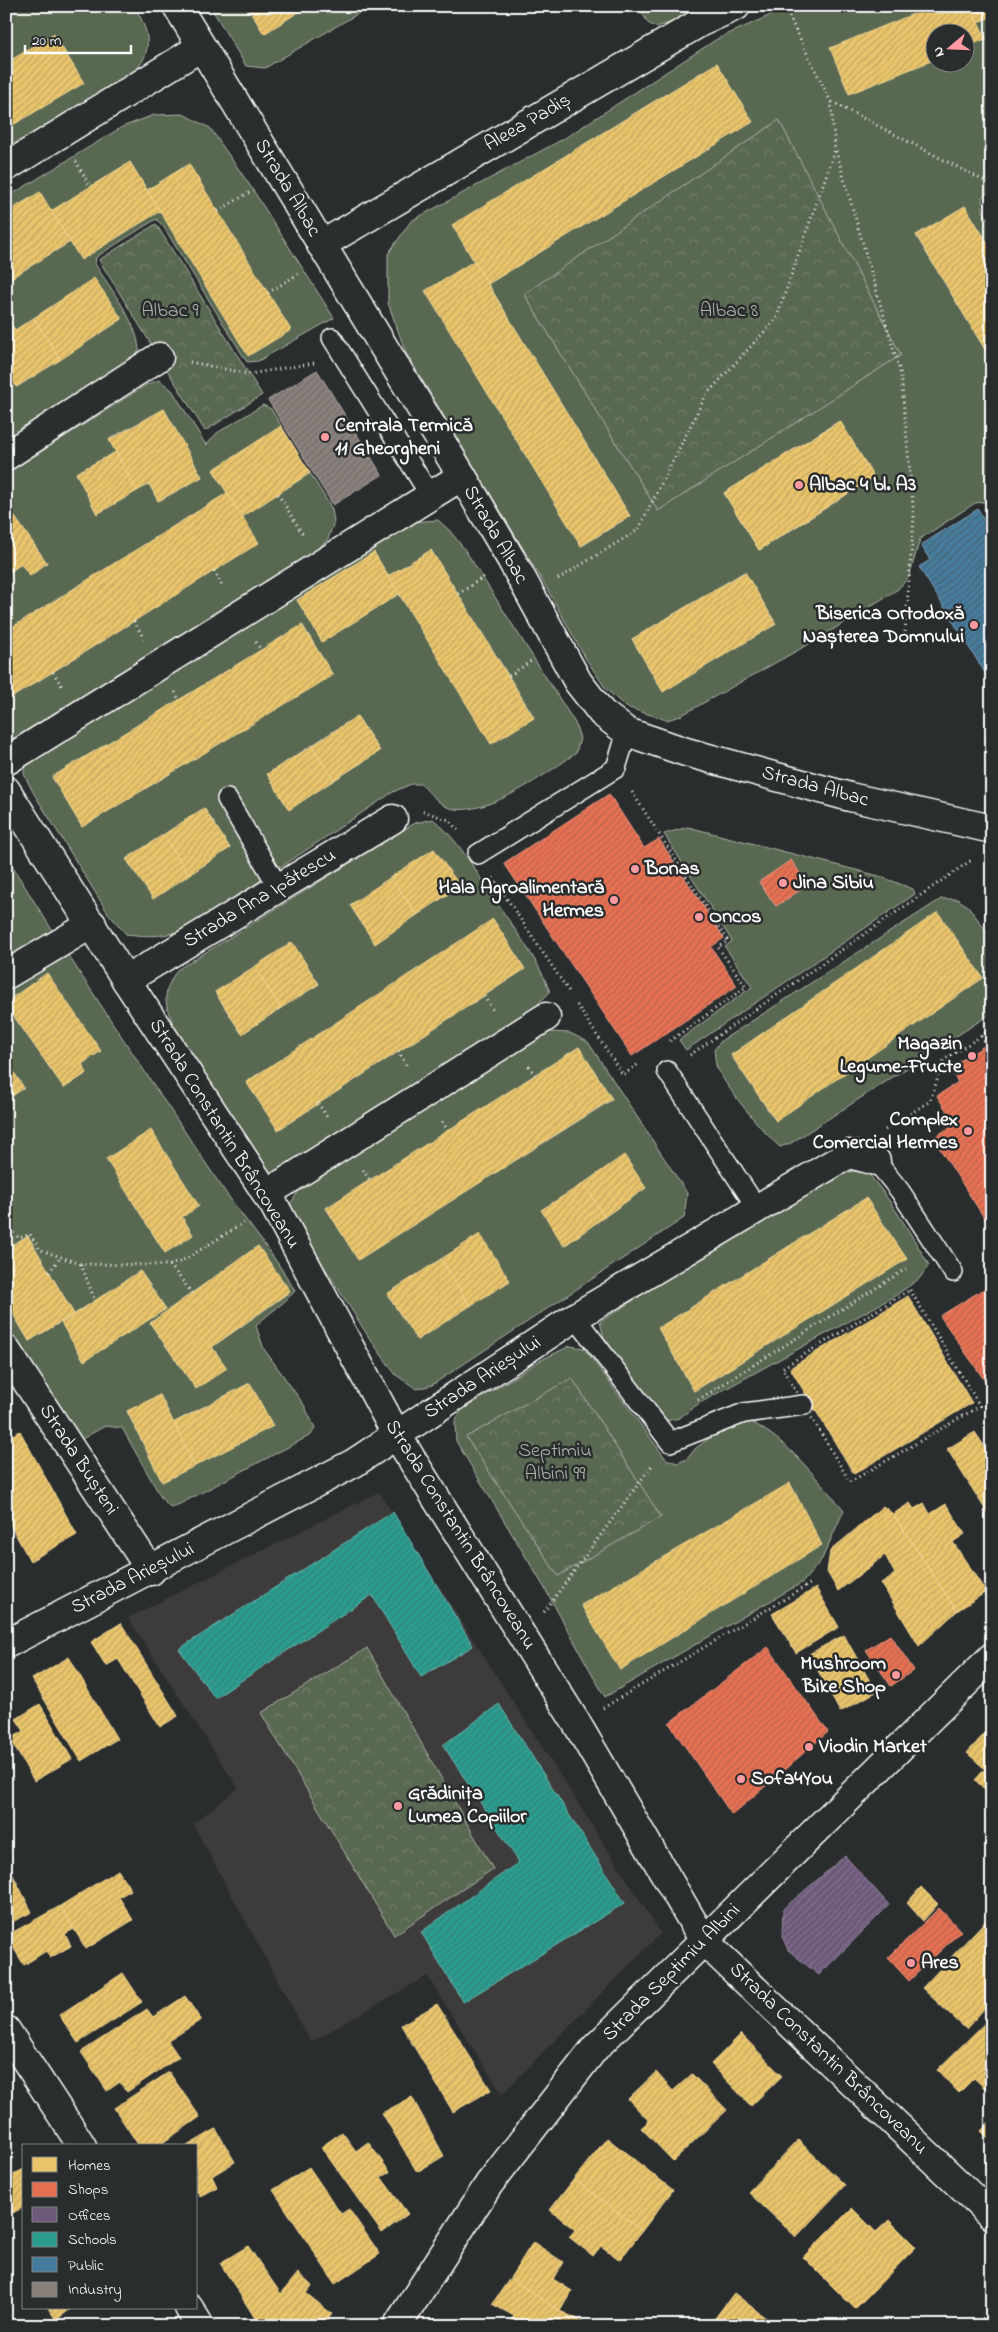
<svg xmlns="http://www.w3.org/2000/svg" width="998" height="2332" font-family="'Indie Flower',sans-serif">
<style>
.built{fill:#3e3b3a}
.green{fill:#596851;stroke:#acb4a8;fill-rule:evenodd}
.park{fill:url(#park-crowns);stroke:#acb4a8}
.homes{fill:url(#homes-hatch);stroke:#f0d697}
.shops{fill:url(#shops-hatch);stroke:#ee9a85}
.offices{fill:url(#offices-hatch);stroke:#998ba2}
.schools{fill:url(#schools-hatch);stroke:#6abab1}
.public{fill:url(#public-hatch);stroke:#7da3ba}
.industry{fill:url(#industry-hatch);stroke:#ada7a3}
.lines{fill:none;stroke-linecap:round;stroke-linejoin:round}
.service-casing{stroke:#fff;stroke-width:22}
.minor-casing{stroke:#fff;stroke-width:31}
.tertiary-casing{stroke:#fff;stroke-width:31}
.path{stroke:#fff;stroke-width:3;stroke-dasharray:1 4;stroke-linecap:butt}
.service{stroke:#2a2d2e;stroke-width:19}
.minor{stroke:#2a2d2e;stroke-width:28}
.tertiary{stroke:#2a2d2e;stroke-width:28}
.poi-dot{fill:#ff9aa2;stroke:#2a2d2e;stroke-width:2}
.labels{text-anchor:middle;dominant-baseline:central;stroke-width:5;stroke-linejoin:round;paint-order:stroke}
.street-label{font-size:20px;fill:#fff;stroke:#2a2d2e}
.park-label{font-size:20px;fill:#acb4a8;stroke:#2a2d2e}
.poi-label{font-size:20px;font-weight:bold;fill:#fff;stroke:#2a2d2e;text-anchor:start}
</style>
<defs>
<pattern id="park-crowns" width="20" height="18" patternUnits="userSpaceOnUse" patternTransform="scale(1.25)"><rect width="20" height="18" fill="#596851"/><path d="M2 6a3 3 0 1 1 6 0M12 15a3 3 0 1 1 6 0" fill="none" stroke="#727f6b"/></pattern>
<pattern id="homes-hatch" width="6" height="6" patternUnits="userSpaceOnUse" patternTransform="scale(1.25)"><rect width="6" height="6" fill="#e9c46a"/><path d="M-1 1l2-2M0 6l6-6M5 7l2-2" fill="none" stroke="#c2a662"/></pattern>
<pattern id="shops-hatch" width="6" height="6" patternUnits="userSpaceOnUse" patternTransform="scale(1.25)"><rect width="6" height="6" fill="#e76f51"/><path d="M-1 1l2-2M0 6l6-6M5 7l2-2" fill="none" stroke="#b86450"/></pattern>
<pattern id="offices-hatch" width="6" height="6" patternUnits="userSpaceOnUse" patternTransform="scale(1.25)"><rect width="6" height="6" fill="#6d597a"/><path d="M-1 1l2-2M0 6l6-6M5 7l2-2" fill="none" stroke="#83728e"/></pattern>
<pattern id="schools-hatch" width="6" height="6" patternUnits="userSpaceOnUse" patternTransform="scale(1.25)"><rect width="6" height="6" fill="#2a9d8f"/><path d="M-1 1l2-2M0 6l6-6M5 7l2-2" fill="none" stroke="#368178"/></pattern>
<pattern id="public-hatch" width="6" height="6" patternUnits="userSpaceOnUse" patternTransform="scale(1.25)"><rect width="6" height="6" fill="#457b9d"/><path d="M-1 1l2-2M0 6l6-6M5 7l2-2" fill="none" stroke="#486474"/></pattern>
<pattern id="industry-hatch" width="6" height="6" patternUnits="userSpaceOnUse" patternTransform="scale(1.25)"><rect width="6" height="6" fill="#8a817c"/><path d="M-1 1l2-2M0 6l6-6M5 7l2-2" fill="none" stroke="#716c69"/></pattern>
</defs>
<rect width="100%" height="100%" fill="#2a2d2e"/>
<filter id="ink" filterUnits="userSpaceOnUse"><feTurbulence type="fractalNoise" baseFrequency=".02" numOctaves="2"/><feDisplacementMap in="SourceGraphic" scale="10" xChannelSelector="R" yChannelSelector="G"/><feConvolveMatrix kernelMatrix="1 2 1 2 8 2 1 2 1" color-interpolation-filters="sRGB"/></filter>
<g filter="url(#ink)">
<!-- built -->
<polygon class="built" points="379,1492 661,1933 502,2094 427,1976 311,2042 193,1824 238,1788 128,1618"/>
<!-- green -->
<g class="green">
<path d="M6,6H134C144,22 153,41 143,60C130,87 36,131 6,149V129L83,83L6,63Z"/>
<polygon points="210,6 247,6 264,33 308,6 371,6 265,68 246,66"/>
<polygon points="638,6 701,6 670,23 655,27 648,23"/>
<path d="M791,6H992V190L982,197L983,211L992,224V250L965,206L916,236L992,361V501L975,503L920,539L909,577L898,589L818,639L680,716L667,720L626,707L606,689L586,659L546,587L406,353L388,303V254L411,221L565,138L717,39ZM936,32H966V62H936ZM717,63L752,122L488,284L630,516L582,546L426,291L474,261L453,225ZM839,421L874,477L760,550L725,493ZM744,572L776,624L663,691L632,639Z"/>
<path d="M183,114L210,128L253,190L334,318L258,361L247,362L163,226L156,219L96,257L95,264C109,287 145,331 138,358L6,442V371L17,387L122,319L94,279L15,330L6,316V281L70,242L82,259L160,211L189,164L147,190L130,162L51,211L40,192L6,213V198L122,127L154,115Z"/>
<path d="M159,380L172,390L206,445L217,433L263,405L271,409L332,509L334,522L328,539L315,552L234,605L9,743L6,741V701L258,543L242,517L310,473L281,427L213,470L227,493L6,631V575L21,564L30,575L47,563L12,513L6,517V474L146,385ZM164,409L202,477L159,501L149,484L97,514L76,473L116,452L109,439Z"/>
<path d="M438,520L450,531L465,550L575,723L580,738L576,753C549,772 482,821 447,807C437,802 429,792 421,784H411L393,792L203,919C172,936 161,938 126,934L108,913L33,792L24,774L25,760L411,522ZM431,550L534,717L492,744L399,594L323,641L297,600L374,553L388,576ZM303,625L332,675L82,827L52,777ZM357,716L380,751L289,809L267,774ZM204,808L230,848L126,859Z"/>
<path d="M433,819C458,839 475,870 493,897C513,928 538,958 550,992L522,1020L275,1174L267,1172L173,1024C163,1000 163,992 177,970L415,823ZM434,849L459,887L375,943L350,905ZM493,920L525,969L278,1130L247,1082ZM292,943L319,984L241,1033L215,992Z"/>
<path d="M688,827L879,876L913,889L915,894L686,1050L679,1040L752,987L725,947L732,941L664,834ZM791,861L807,885L776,906L759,882Z"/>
<path d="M6,856C73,966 146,1073 217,1180C242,1217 273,1252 295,1291C283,1305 268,1313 256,1326L264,1349L304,1405L315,1428L311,1435L180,1504L170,1507L162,1499L122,1428L105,1426L80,1440L6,1337V1302L29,1341L74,1314L28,1236L6,1248V1100L24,1088L6,1060V1005L64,1088L87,1073L82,1064L100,1051L6,1002ZM151,1131L199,1206L182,1217L193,1235L165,1253L106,1159ZM258,1246L290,1292L212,1347L226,1368L196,1389L150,1323ZM140,1271L166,1309L61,1323ZM250,1383L273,1426L162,1482L127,1411L160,1395L173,1423Z"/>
<path d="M941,899H957L968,906L992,939V1013L791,1143L780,1147C765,1135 722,1083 716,1065C715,1061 715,1055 714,1050L721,1041ZM938,913L983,978L775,1120L731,1055Z"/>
<path d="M550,1032L570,1033L588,1042L687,1193L684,1218L432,1385L417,1389L396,1375L370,1339L311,1246L295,1219L290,1204L301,1188L532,1038ZM579,1047L612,1100L358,1259L326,1208ZM624,1155L645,1188L564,1246ZM480,1235L509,1280L417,1340L387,1294Z"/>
<path d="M854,1171L867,1172C892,1201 910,1233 929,1265L919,1279L893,1297L698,1404L679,1418L666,1421L605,1342L600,1322L704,1254L836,1175ZM866,1198L906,1259L694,1391L659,1328Z"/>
<path d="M570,1346L584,1348L666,1459L677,1463L687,1459L696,1448L715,1434L743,1418C786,1437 813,1475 844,1510L822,1559L803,1582L605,1697L544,1587L456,1441L455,1421L461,1411L541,1360Z"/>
</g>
<!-- park -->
<g class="park">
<polygon points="779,120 901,355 658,511 524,294"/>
<polygon points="156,224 262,395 205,431 99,260"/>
<polygon points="572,1378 661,1517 558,1576 466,1437"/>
<polygon points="367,1648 493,1869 394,1935 261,1713"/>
</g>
<!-- homes -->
<g class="homes">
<polygon points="247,6 308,6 264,34"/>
<polygon points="933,6 971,6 986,39 966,47 966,32 936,32 936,59 849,94 830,48"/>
<polygon points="971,6 992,6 992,17 977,22"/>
<polygon points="54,34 84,83 6,129 6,63"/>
<polygon points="717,63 753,122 488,284 452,225"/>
<polygon points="130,162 160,211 81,260 51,211"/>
<polygon points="189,164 291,330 248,356 147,190"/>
<polygon points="40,192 70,242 6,281 6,213"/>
<polygon points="965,206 992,250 992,361 916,235"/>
<polygon points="474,261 630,516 581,546 425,291"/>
<polygon points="94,278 122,319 60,360 34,318"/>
<polygon points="6,316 15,330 34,318 60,360 16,387 6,371"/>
<polygon points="164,409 202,477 158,501 149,484 137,491 109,440"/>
<polygon points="840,421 874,477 759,550 724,493"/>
<polygon points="840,421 874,477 759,550 724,493"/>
<polygon points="281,426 310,473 242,517 213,470"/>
<polygon points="116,452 137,491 97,514 76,473"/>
<polygon points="227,493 259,543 6,701 6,631"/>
<polygon points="12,513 47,563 30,576 21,564 6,575 6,517"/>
<polygon points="431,550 534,718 491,744 388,576"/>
<polygon points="374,552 399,594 322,642 297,600"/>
<polygon points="745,572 776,624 663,692 632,639"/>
<polygon points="302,625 333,675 82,827 52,777"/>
<polygon points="357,716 380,751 334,780 312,746"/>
<polygon points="312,746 334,780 289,810 267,774"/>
<polygon points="204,808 230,848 189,875 163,835"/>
<polygon points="163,835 189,875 153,899 126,859"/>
<polygon points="434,849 460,886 417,915 391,877"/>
<polygon points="391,877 417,915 375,944 350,905"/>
<polygon points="938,912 983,978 776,1121 731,1055"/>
<polygon points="493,919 525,969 278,1130 246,1082"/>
<polygon points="292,942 319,984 281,1008 254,967"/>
<polygon points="254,967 281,1008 242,1034 215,992"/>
<polygon points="47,973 101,1051 82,1064 87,1073 64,1088 6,1005 6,1002"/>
<polygon points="579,1047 612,1099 358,1260 326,1208"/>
<polygon points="6,1060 24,1088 6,1100"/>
<polygon points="151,1130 199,1206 182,1217 193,1235 165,1253 106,1159"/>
<polygon points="624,1155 646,1188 604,1217 584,1183"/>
<polygon points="584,1183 604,1217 564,1246 541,1210"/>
<polygon points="866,1198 907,1259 694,1391 658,1328"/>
<polygon points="480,1234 510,1281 470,1306 441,1259"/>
<polygon points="28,1236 74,1314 29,1341 6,1302 6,1248"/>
<polygon points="258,1246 290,1291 212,1347 227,1368 196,1389 150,1323"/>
<polygon points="441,1259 470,1306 417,1340 387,1294"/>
<polygon points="140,1271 166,1309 84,1361 61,1323"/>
<polygon points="908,1296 972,1403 854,1474 790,1368"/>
<polygon points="250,1383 273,1426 195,1466 173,1423"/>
<polygon points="160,1395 195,1466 162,1482 127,1411"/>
<polygon points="20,1431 77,1535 30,1561 6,1517 6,1439"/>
<polygon points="975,1432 992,1458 992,1520 947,1449"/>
<polygon points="790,1483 822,1545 620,1670 581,1605"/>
<polygon points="910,1503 914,1509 924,1503 930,1514 946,1504 965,1534 953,1542 986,1592 957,1611 893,1514"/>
<polygon points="883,1506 893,1514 957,1611 919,1646 881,1583 895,1574 885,1555 838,1591 827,1572 830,1551"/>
<polygon points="816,1588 839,1627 796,1653 772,1614"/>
<polygon points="121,1623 178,1716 160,1727 118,1659 106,1666 91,1642"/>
<polygon points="844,1635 876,1692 840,1712 809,1654"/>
<polygon points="69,1657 117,1739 81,1761 32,1679"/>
<polygon points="40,1704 72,1759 34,1781 10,1739 24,1731 16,1719"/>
<polygon points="986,1732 992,1738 992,1796 975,1780 985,1769 967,1753"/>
<polygon points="6,1861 15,1879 6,1884"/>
<polygon points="118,1870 131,1890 119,1897 133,1920 86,1949 60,1906"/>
<polygon points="15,1879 32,1912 6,1925 6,1884"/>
<polygon points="921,1887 938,1904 923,1921 907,1903"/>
<polygon points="60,1906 74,1929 65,1934 71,1946 50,1958 46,1951 24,1965 6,1936"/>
<polygon points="991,1915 992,2000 966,2029 922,1988"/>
<polygon points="123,1973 142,2002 78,2043 59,2015"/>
<polygon points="185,1996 201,2020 168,2041 179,2057 127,2092 120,2082 107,2091 81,2052 147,2009 153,2017"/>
<polygon points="437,2004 491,2090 453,2112 401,2025"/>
<polygon points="992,2016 992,2095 974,2078 959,2093 937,2070"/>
<polygon points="741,2034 782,2076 751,2106 711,2064"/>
<polygon points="169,2072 200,2117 158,2146 139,2146 114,2108"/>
<polygon points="656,2072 673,2091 692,2074 727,2110 673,2161 641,2128 649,2121 628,2099"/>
<polygon points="412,2097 444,2156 417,2172 382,2113"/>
<polygon points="992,2119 992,2142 981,2131"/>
<polygon points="216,2129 235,2162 212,2176 217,2187 200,2196 196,2190 196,2146 187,2146"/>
<polygon points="342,2132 356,2151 368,2142 390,2172 381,2177 408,2214 382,2233 321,2147"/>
<polygon points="607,2138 673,2190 642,2231 574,2179"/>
<polygon points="798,2140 845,2185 796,2237 748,2192"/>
<polygon points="309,2167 341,2214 349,2209 380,2254 335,2284 273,2190"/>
<polygon points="24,2169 24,2207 7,2216 6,2178"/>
<polygon points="574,2179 642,2231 620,2260 601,2246 593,2256 569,2237 575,2230 550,2210"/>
<polygon points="852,2208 876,2232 889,2220 916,2247 855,2309 803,2257"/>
<polygon points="533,2242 563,2262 553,2279 572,2291 560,2311 510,2278"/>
<polygon points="248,2246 281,2294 298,2273 312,2286 306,2293 332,2314 323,2326 260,2326 220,2263"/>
<polygon points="510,2278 560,2311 588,2324 587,2326 508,2326 514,2316 492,2304"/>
<polygon points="734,2293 776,2326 709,2326"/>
<polygon points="48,2308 72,2308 56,2320"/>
</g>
<!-- shops -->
<g class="shops">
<polygon points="609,794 644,848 659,839 724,938 711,947 737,986 632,1056 504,863"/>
<polygon points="791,860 808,885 776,906 759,882"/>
<polygon points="992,1041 992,1230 933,1138 955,1124 937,1096 958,1082 949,1068"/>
<polygon points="992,1284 992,1391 940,1316"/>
<polygon points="890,1635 914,1670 891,1686 866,1650"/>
<polygon points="768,1647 828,1732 732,1815 669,1723"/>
<polygon points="939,1908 961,1931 909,1981 888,1958"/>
</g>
<!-- offices -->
<polygon class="offices" points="845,1856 889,1905 819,1975 788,1950 782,1936 783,1909"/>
<!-- schools -->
<g class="schools">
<polygon points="393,1512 473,1646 421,1677 372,1595 215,1698 179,1649"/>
<polygon points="499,1704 625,1903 463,2002 421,1932 519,1862 443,1745"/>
</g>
<!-- public -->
<polygon class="public" points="978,509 985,522 992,517 992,684 919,567 930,560 921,545"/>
<!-- industry -->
<polygon class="industry" points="317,370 382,475 333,505 268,400"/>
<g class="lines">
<!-- service casing -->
<g class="service-casing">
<g id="service">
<polyline points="332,338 430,495"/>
<polyline points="227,799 279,888"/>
<polyline points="478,854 616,768 627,732"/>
<polyline points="667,1071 757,1208"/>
<polyline points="876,1161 900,1191 953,1272"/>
<polyline points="575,1317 670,1442 744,1413 804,1405"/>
</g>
</g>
<!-- minor casing -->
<g class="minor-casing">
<g id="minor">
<polyline points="177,6 462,476 511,559 578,682 602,713 627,732 686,752 850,797 992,829"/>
<polyline points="6,167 201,47"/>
<polyline points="321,245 701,22 736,6"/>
<polyline points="6,456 159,357"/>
<polyline points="6,761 462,476"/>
<polyline points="6,790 126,980 274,1205 396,1434 577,1724 704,1941 992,2216"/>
<polyline points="6,975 92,924"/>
<polyline points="126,980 393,819"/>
<polyline points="266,1194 546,1017"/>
<polyline points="6,1350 151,1571"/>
<polyline points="6,1644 354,1463 575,1317 849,1154 876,1161"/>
<polyline points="6,2030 82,2146"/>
<polyline points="189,2308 200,2326"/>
</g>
</g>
<!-- tertiary casing -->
<g class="tertiary-casing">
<polyline id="tertiary" points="397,2326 489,2184 595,2048 992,1657"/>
</g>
<!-- path -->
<g class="path">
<polyline points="832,102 992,185"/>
<polyline points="836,151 901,375 914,517 904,645"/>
<polyline points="76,161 90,187"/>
<polyline points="218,211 252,191"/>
<polyline points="268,293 301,272"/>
<polyline points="190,362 250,374 314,363"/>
<polyline points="278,494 304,536"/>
<polyline points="214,571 223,587"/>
<polyline points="558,579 638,530 706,395 776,319 835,150 831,102 784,6"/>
<polyline points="458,594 485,576"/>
<polyline points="134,621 144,639"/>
<polyline points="256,642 261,650"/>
<polyline points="53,672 63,688"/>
<polyline points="509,676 531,661"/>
<polyline points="175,692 179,700"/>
<polyline points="632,792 728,941 718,947 746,987 667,1043"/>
<polyline points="423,811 449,820 460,833"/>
<polyline points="493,878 570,993"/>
<polyline points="484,996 494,1012"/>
<polyline points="577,1005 623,1075 640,1063"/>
<polyline points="981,1036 986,1045"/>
<polyline points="398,1051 408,1068"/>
<polyline points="690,1055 973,859"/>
<polyline points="529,1066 535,1075"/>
<polyline points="318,1103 327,1117"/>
<polyline points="442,1122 448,1130"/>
<polyline points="885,1130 930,1101 944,1060 992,1029"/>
<polyline points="363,1170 370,1180"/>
<polyline points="6,1226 19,1238 30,1234 40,1250 81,1264 170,1265 182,1261 247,1221"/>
<polyline points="81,1264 95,1301"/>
<polyline points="170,1265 192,1293"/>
<polyline points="49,1272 61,1257"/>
<polygon points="910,1290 980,1406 850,1482 782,1368"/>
<polyline points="698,1400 906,1269"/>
<polyline points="544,1612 653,1464"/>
<polyline points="603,1708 813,1582"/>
</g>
<!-- service -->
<use href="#service" class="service"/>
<!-- minor -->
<use href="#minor" class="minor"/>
<!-- tertiary -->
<use href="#tertiary" class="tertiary"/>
</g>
</g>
<!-- markers -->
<g class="poi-dot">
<circle cx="325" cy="437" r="5"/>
<circle cx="799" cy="485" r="5"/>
<circle cx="974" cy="625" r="5"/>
<circle cx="635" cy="869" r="5"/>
<circle cx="783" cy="883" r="5"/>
<circle cx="614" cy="900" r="5"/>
<circle cx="699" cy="917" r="5"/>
<circle cx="972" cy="1056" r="5"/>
<circle cx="968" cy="1131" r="5"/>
<circle cx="896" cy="1675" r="5"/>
<circle cx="809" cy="1747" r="5"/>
<circle cx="741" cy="1779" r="5"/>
<circle cx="398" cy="1806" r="5"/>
<circle cx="911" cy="1963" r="5"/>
</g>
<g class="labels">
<!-- street labels -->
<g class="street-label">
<text transform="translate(528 123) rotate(-30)">Aleea Padiș</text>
<text transform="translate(287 188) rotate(59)">Strada Albac</text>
<text transform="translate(495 535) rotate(60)">Strada Albac</text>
<text transform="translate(815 787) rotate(15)">Strada Albac</text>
<text transform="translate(260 899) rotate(-31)">Strada Ana Ipătescu</text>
<text transform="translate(224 1134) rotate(58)">Strada Constantin Brâncoveanu</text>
<text transform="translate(483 1378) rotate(-33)">Strada Arieșului</text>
<text transform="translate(78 1460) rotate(57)">Strada Bușteni</text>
<text transform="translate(460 1535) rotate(58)">Strada Constantin Brâncoveanu</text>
<text transform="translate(133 1579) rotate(-27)">Strada Arieșului</text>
<text transform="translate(672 1973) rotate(-45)">Strada Septimiu Albini</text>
<text transform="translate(828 2059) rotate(44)">Strada Constantin Brâncoveanu</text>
</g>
<!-- park labels -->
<g class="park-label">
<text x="170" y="311">Albac 9</text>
<text x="729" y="311">Albac 8</text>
<text x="555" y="1451">Septimiu<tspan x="555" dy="23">Albini 99</tspan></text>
</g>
<!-- poi labels -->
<g class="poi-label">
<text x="335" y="426">Centrala Termică<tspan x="335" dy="23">11 Gheorgheni</tspan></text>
<text x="809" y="485">Albac 4 bl. A3</text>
<text x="964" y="614" text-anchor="end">Biserica Ortodoxă<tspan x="964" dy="23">Nașterea Domnului</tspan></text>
<text x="645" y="869">Bonas</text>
<text x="793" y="883">Jina Sibiu</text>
<text x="604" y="888" text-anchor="end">Hala Agroalimentară<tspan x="604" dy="23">Hermes</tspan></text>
<text x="709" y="917">Oncos</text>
<text x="962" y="1044" text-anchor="end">Magazin<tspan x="962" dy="23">Legume-Fructe</tspan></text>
<text x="958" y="1120" text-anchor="end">Complex<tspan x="958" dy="23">Comercial Hermes</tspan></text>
<text x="886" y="1664" text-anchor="end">Mushroom<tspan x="886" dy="23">Bike Shop</tspan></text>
<text x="819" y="1747">Viodin Market</text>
<text x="751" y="1779">Sofa4You</text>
<text x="408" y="1794">Grădinița<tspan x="408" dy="23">Lumea Copiilor</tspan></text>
<text x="921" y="1963">Ares</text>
</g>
</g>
<!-- margin -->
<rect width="998" height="2332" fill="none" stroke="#2a2d2e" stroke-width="25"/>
<rect x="12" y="12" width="973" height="2307" fill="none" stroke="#fff" stroke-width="2" filter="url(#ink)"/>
<!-- legend -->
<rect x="22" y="2144" width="175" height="165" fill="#2a2d2e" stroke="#7f8182"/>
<rect x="32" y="2157" width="25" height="15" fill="#e9c46a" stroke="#7f8182"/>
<text x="68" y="2170" font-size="15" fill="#ffffff">Homes</text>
<rect x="32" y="2182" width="25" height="15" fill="#e76f51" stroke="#7f8182"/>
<text x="68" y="2194" font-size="15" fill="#ffffff">Shops</text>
<rect x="32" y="2207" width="25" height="15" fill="#6d597a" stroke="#7f8182"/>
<text x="68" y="2220" font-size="15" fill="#ffffff">Offices</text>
<rect x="32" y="2232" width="25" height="15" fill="#2a9d8f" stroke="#7f8182"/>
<text x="68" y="2244" font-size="15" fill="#ffffff">Schools</text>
<rect x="32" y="2257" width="25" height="15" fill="#457b9d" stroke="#7f8182"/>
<text x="68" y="2270" font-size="15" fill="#ffffff">Public</text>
<rect x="32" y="2282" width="25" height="15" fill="#8a817c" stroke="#7f8182"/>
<text x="68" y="2294" font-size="15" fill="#ffffff">Industry</text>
<!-- north arrow -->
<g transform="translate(950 48) rotate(251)"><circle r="24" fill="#2a2d2e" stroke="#7f8182"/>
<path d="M0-4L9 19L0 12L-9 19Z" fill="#ff9aa2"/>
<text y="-8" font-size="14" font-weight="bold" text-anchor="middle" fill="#ffffff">N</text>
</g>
<!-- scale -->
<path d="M25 45v8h106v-8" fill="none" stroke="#ffffff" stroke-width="2.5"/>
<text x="32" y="45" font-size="15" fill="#ffffff" stroke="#2a2d2e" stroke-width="4" paint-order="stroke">20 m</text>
</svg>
